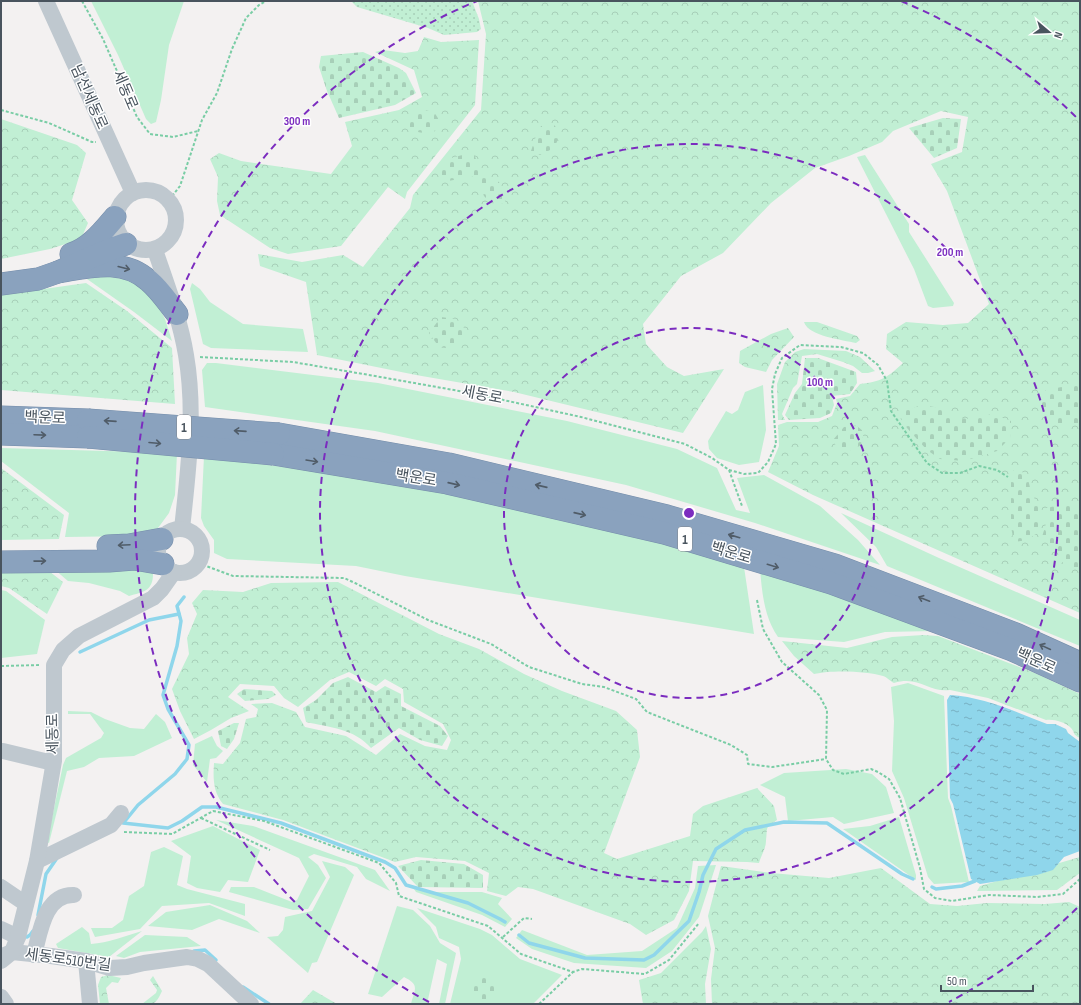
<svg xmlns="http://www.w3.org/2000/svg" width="1081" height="1005" font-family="'Sofia Sans Condensed','Noto Sans KR',sans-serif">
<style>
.grass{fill:#c1efd4}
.forest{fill:url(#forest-crowns)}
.cemetery{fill:url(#cemetery-stones)}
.garden{fill:url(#garden-dots)}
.water{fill:url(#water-ripples)}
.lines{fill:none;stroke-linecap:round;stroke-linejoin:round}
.stream{stroke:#8fd6eb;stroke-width:3.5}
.highway-casing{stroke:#758daa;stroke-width:23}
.path{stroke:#79cda5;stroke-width:2;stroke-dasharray:3 2;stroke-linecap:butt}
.minor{stroke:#bfc8cf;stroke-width:16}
.highway{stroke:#8aa2be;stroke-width:22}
.highway-bridge-casing{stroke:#758daa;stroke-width:23;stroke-linecap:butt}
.highway-bridge{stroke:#8aa2be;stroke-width:22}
.oneway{stroke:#505c68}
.ring{fill:none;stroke:#7b2cbf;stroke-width:2;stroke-dasharray:7 5}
.labels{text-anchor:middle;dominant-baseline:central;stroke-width:3;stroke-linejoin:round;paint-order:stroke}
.shield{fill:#fff;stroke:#80878e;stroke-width:1}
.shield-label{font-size:14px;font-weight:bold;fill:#49545e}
.street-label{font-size:15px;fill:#49545e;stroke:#fff}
.centre{fill:#7b2cbf;stroke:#fff;stroke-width:2}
.ring-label{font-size:12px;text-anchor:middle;font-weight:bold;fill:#7b2cbf;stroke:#fff;stroke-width:3;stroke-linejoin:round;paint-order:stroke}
</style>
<defs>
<pattern id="forest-crowns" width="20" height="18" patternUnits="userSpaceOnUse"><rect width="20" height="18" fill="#c1efd4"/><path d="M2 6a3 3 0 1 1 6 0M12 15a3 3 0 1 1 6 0" fill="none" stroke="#a7cfb8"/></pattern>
<pattern id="cemetery-stones" width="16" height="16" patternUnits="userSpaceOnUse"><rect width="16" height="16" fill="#c1efd4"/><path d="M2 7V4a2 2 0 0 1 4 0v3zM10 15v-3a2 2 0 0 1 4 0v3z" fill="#a7cfb8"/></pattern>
<pattern id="garden-dots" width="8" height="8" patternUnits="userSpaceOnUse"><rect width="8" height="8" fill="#c1efd4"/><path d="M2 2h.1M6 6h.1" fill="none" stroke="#a7cfb8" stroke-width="1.8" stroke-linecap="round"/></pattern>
<pattern id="water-ripples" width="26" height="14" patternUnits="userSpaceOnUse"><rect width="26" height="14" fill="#8fd6eb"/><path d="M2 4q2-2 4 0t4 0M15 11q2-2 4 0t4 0" fill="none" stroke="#77b0c2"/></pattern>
</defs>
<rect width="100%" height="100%" fill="#f3f1f1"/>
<!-- grass -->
<g class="grass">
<polygon points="91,1 184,1 169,45 161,100 156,122 151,124 146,119 118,55"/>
<polygon points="865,155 909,224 909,232 954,303 953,306 933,308 928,306 914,269 857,157"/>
<polygon points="105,276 129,280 146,290 159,307 165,319 172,341 134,312 87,279"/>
<polygon points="192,283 200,289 210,302 243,324 303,329 308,352 211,348 203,344 190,289"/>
<polygon points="207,363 216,363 378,383 567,421 677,449 717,468 736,510 750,513 737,478 764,475 820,506 858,540 880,565 755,523 626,485 375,431 205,407 202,370"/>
<polygon points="763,385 766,430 759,462 739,465 717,458 709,449 708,441 726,411 732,414 738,410 745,392"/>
<polygon points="1,448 177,453 175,495 169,513 158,528 136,536 65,537 69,513 1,461"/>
<polygon points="204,456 313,471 438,491 661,543 744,567 754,634 405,576 356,566 227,559 214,553 214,540 204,526 201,518"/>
<polygon points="841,513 939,558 1080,620 1080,646 887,566 876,547"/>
<path d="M145,567L153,574C153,591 143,592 129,596L120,591L89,583L68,581L54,569Z"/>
<path d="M760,569L933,631L885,632L844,642L778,637C764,617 762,592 760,569Z"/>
<polygon points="1,590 6,591 45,620 37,654 1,658"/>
<polygon points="908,683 944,696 948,798 951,806 969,882 934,884 928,877 904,798 892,771 894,721 891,687"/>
<polygon points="68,711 91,712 105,719 130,728 144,729 156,714 165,722 172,738 134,756 99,758 84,767 67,771 49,843 47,842 63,765 66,758 101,738 104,733 90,714 68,714"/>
<polygon points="212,736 217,746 223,751 216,758 210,759 207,782 193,765 195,744"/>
<polygon points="846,769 872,774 886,787 894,813 844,824 833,817 788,821 785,797 760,785 784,773"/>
<polygon points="899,817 916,875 916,880 843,829 870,826"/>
<polygon points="216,820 253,826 375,870 390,891 366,879 357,867 314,854 308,857 318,865 326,878 308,909 293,910 229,892 231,887 254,887 292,902 297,900 309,876 299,858"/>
<polygon points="213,826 260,850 248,882 228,880 220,892 197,888 187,883 191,856 171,841"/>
<polygon points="164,847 183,856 177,885 187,889 245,904 245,916 209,903 162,906 140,929 95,937 91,928 112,928 123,920 129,896 144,886 151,852"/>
<polygon points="322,861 345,867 354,875 317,962 312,963 308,973 267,937 278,936 283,930 285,917 312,911 330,877"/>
<polygon points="716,865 699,917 672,951 646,968 574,963 532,949 516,938 522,930 587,955 642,951 677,928 695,888 698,866"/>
<polygon points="414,889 432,892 482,892 502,898 498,904 512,919 505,927 482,915 416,892"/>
<polygon points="210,905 247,921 260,933 219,919 192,930 148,926 166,912"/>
<path d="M397,906L413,910L430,926L440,943L456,953L445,1004H439L447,964L437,959L427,1004H411C415,989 420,985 404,977L382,997L368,994Z"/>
<polygon points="417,908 480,929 492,935 520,959 562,975 533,1004 450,1004 461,959 459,947 439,938 436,927"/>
<path d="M82,927L89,933L91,944C108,943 125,936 142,931L109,957L58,948L56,944Z"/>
<polygon points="145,935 187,937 201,946 140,952 124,958 116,956"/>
</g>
<!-- forest -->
<g class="forest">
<path d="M478,1H1080V613L813,495L768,472L779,446L778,425L787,422H818L832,416L837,403L836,399L850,396L860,384C881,382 888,377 903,363L886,349L887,334L906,322L943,325L968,323L989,304L947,191L931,164L962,152L968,117L941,111L893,131L882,142L849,156L815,168L771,203L723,253L681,276L643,324L646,344L667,367L684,376L724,369L683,433L514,392L416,375L317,355L306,282L260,266L258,254L302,262L343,255L363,267L410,208L413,195L481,110L486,34Z"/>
<polygon points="424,37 441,42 479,40 475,105 407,192 405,199 388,187 341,246 288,254 270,248 220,215 217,201 218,177 210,159 219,153 241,161 331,174 352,146 345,122 399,110 422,97 414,70 375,52 383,50 405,53 418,51"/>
<polygon points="1,119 77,145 86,153 72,200 88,223 81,239 50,249 1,259"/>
<polygon points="86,283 127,311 172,348 175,404 1,390 1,295"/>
<path d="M804,322H817L857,336L860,340L856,343C843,340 808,336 804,322Z"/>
<polygon points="788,328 794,337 772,360 766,372 745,367 739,363 740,351 771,334"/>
<polygon points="804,349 846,351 860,357 875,371 868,373 862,373 853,366 843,362 817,354 802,356 797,384 793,388 782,414 785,420 778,420 777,384 785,362 795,352"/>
<polygon points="1,468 64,515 59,539 1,540"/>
<polygon points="1,568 45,568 63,582 47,614 9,588 1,586"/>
<path d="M338,582L439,634L479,649L524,674L562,691L616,711L637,730L640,757L604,853L617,859L690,836L693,814L703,806L757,788L774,806L777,820C764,828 768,827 766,841C766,848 761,856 759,863L747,862L693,861L689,891L674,920L646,935L630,924L533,889L518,887L506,896L487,891L489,873L465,861L416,857L395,862L283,820L223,804C213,792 213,778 214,763L223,764L240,743L246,719L256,717L258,709L251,704L272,703L296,712L305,727L346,736L376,755L400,734L425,746L447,750L451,740L443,724L404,702L403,689L385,679L376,686L349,672L330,680L298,707L284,698L274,686L240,684L228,697L249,711L231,718L211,730L194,739L180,711L172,689L189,654L187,638L197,614L192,603L203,590L243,592L271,583Z"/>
<path d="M923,635L938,636L1035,673L1080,694V738C1072,734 1076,734 1071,728C1065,722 1054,719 1046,720L988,698L950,690C929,693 919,675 894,683C890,681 887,677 883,676C866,671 832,670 814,674L794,656L782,641L847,648L892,637Z"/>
<polygon points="1080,857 1080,873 1057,890 977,891 980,886"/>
<polygon points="721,866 771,873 829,878 881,868 930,904 957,906 987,903 1045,904 1069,902 1080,907 1080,1004 712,1004 711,979 715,948 708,916"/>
<polygon points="706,926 711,949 705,984 706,1004 643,1004 639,980 661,973 702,932"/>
<polygon points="108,975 121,978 118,983 112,982 106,988 109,1004 100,1004 98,985 101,977"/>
<path d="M153,976L162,991C156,1004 155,1004 142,1004L156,993L157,990L150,980Z"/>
<polygon points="313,990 337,1004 300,1004"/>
</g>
<!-- cemetery -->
<g class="cemetery">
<polygon points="363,52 399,68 406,73 416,93 395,105 339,118 327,91 319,67 321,56"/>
<path d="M419,109L434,112L441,123L434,132C424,134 414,133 407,125L411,112Z"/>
<polygon points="943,118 961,119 957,148 934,158 909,128"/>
<polygon points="554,125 561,133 554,148 540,155 531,151 535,139 541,126"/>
<polygon points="473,152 483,176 499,182 506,204 491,203 484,196 476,176 448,181 437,170 448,159"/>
<polygon points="441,317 455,319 464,325 462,340 453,349 439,347 429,333"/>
<polygon points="805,358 818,358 856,372 857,383 850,394 832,396 834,405 831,413 820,418 789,420 785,415 795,393 802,384"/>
<polygon points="1072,385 1080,385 1080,424 1064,426 1046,421 1038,403 1046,390"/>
<polygon points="922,405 946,409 957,418 972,419 992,414 1011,421 1010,438 997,451 964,461 940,459 927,450 907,428 897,413"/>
<polygon points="857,426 864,432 861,445 847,452 838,450 833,440 844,427"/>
<polygon points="1019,468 1028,479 1032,496 1041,505 1042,516 1037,533 1027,540 1014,542 1011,527 1011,472"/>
<polygon points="1070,503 1080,508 1080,567 1075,569 1062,562 1057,551 1042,537 1048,517 1046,508"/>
<path d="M348,677L376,692L385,686L401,694V706L440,726L448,736L442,746L420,740L399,728L371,748C355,729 329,727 306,722L303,708L316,700L333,683Z"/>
<polygon points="244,689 272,691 276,695 268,699 245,701 237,694"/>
<polygon points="234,723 239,723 234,739 227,749 221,746 218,731"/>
<polygon points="421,860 464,864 483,875 483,888 418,887 398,866"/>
<path d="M478,976H488L495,980C495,987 494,1000 486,1002C483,1002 478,1001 475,1001L469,993L470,983Z"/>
</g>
<!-- garden -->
<polygon class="garden" points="351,1 472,1 479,19 481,29 477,32 444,35 428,28 357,7"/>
<!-- water -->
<path class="water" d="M950,695C984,697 1016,712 1047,724H1055L1066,729L1068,733L1080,742V851L1064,857L1053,870L1037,875L980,884L971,879L953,804L950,798L947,700Z"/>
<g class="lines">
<!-- stream -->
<g class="stream">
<polyline points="80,652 149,620 179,614"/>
<polyline points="125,821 138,805 175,774 187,759 189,745 168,709 163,695 177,646 181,621 177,606 184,597"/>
<polyline points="123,823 168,828 182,821 202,807 216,807 281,823 385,862 395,868 406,885 468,903 500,919 505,922"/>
<polyline points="932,887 936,889 962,886 975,881"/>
<polyline points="38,915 46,874 57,858"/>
<polyline points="519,935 529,943 585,958 644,960 654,955 689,921 699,892 703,875 716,849 745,830 784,822 827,823 902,874 913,879"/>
<polyline points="27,937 30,935 33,931"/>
<polyline points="194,951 205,950 216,960"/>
<polyline points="243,987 269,1004"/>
</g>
<!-- highway casing -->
<g class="highway-casing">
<g id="highway">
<path d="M71,254C90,248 103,231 115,217"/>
<path d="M58,272C89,267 123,257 149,281C160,290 168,303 177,314"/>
<polyline points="1,284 38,279 58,272 106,251 126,244"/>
<polyline points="1,417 88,420"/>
<polyline points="1,434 88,437"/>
<polyline points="279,434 449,464 667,516 835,565 1016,634 1080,663"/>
<polyline points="273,454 447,483 664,533 831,583 1012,650 1080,681"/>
<polyline points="108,546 129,545 162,539"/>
<polyline points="1,562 109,561 134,559 163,564"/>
</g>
</g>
<!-- path -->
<g class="path">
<polyline points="82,1 103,39 137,117 150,134 173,137 198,131"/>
<polyline points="1,110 49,123 92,142 96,142"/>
<polyline points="169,200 180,186 202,120 217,93 232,49 246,18 259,5 266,1"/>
<polyline points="200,357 293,362 375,376 476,394 581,417 685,444 712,458 729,470 742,506"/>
<polyline points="729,470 744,474 758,473 768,462 776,444 772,389 775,374 782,358 800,345 841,347 863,353 878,365 887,381 891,411 927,463 942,473 960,473 979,466 997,470 1008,477"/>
<polyline points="198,563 233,576 344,578 355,583 428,620 491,644 529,667 582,684 604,687 636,699 647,712 731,745 747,755 748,764 772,767 826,759"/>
<polyline points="757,600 763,629 782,662 819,695 827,710 826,759 833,770 844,774 871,769 878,772 889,779 900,798 920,868 924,889 935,898 952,901 989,895 1037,897 1063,894 1080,879"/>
<polyline points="1,666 41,665"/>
<polyline points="201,818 270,850"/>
<polyline points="124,832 172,834 213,811 264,821 379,863 396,883 399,896 488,926 521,954 573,972 582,969 645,974 669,960 699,923"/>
<polyline points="503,937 524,918 532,919"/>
<polyline points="539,1004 573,972"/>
</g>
<!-- minor -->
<g class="minor">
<polyline points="46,1 133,193"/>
<circle cx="146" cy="220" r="30"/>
<path d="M155,250C167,285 180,319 186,355C196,413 188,472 182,529"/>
<circle cx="180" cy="551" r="22"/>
<polyline points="1,751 3,751 53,763"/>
<polyline points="37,861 111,825 121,813"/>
<polyline points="1,887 26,904"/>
<polyline points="1,929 18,937"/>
<path d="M34,955C40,933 44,894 74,895"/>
<polyline points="2,956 12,952 51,956 86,961 110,968 127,967 144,963 187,957 198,959 208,964 251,1004"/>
<polyline points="1,961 12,952 18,937 37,861 54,761 54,665 63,650 79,636 153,598 162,589 174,572"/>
<polyline points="86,961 90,1004"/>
<polyline points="1,997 6,1004"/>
</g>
<!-- highway -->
<use href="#highway" class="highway"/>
<!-- highway-bridge casing -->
<g class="highway-bridge-casing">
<g id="highway-bridge">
<polyline points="88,420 279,434"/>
<polyline points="88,437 273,454"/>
</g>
</g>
<!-- highway-bridge -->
<use href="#highway-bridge" class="highway-bridge"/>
</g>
<!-- one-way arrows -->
<defs><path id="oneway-shaft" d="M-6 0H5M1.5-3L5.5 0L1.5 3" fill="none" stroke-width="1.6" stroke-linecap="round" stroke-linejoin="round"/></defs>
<g class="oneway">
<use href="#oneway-shaft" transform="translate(124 268) rotate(14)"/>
<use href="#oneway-shaft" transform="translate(110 421) rotate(-176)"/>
<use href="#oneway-shaft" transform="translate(240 431) rotate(-176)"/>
<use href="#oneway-shaft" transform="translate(40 435) rotate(2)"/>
<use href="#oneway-shaft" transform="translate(155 443) rotate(5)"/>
<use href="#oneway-shaft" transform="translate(312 461) rotate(9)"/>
<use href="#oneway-shaft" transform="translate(454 484) rotate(13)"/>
<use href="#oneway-shaft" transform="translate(541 486) rotate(-167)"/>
<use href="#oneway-shaft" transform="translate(580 514) rotate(13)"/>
<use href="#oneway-shaft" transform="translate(734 536) rotate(-164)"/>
<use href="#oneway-shaft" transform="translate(124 545) rotate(177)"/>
<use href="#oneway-shaft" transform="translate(40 561) rotate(-1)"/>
<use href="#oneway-shaft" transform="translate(773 566) rotate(17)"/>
<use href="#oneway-shaft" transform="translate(924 599) rotate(-159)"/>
<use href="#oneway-shaft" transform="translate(1045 647) rotate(-155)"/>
</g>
<!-- distance rings -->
<g class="ring">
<circle cx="689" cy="513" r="185"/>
<circle cx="689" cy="513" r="369"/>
<path d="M1077 908A554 554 0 0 1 949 1002M429 1002A554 554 0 0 1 477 1M901 1A554 554 0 0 1 1077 118"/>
</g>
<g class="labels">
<!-- shield labels -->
<g class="shield">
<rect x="177" y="415" width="14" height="24" rx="3"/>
<rect x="678" y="527" width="14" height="24" rx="3"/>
</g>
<g class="shield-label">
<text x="184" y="427">1</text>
<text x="685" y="539">1</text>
</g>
<!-- street labels -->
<g class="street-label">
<text transform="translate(125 90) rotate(67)">세동로</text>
<text transform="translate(89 97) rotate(66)">남선세동로</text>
<text transform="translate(482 395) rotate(11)">세동로</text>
<text transform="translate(45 418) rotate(2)">백운로</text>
<text transform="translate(416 478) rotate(9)">백운로</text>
<text transform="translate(731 553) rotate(17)">백운로</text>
<text transform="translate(1036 661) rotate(24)">백운로</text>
<text transform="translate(53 734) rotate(-91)">세동로</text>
<text transform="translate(68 960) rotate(8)">세동로510번길</text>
</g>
</g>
<circle cx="689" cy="513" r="6" class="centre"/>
<g class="ring-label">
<text x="297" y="125">300 m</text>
<text x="950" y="256">200 m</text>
<text x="820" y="386">100 m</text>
</g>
<!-- border -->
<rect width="1081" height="1005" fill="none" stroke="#49545e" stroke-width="4"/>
<!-- north arrow -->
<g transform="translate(1049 32) rotate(109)" stroke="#ffffff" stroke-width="3" paint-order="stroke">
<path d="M0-3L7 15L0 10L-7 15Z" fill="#49545e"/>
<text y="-6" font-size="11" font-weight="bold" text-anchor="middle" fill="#49545e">N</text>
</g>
<!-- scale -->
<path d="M941 985v6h92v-6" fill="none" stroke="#49545e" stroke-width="2"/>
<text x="947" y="985" font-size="12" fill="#49545e" stroke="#ffffff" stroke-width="3" paint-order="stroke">50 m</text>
</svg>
